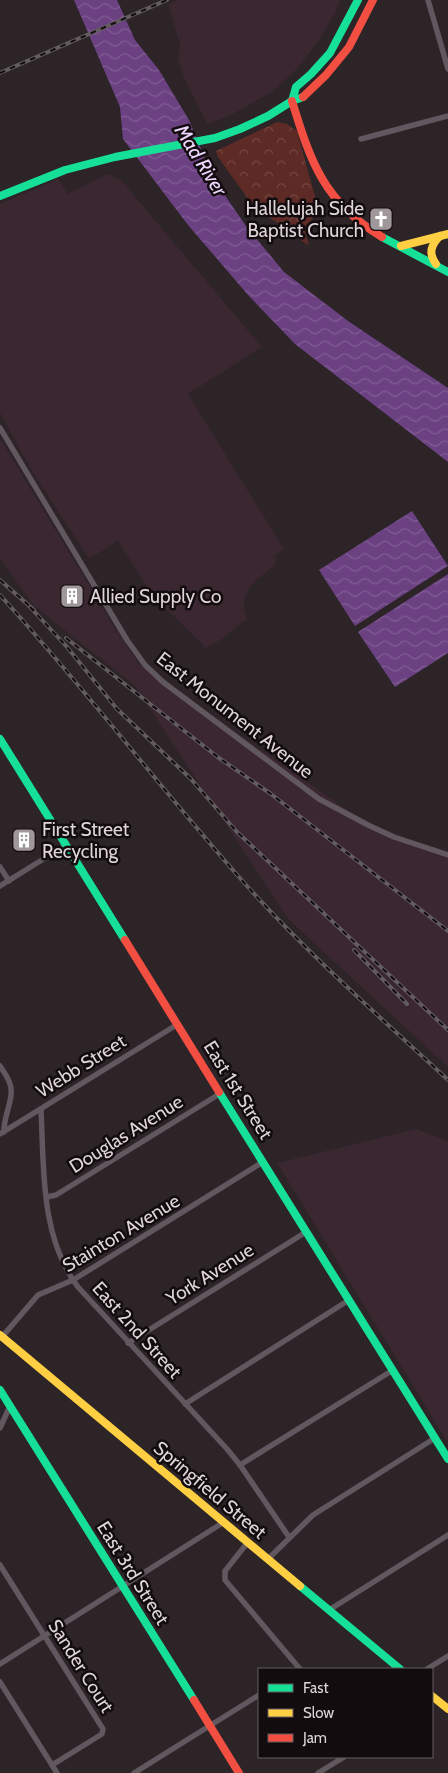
<svg xmlns="http://www.w3.org/2000/svg" width="448" height="1773" font-family="Cabin,sans-serif">
<style>
.built{fill:#3a2730}
.park{fill:url(#park-crowns)}
.water{fill:url(#water-waves)}
.lines{fill:none;stroke-linecap:round;stroke-linejoin:round}
.street{stroke:#61575e;stroke-width:5.5}
.fast{stroke:#16e098;stroke-width:8}
.slow{stroke:#ffcf43;stroke-width:8}
.jam{stroke:#f24e42;stroke-width:8}
.rail-casing{stroke:#625b5f;stroke-width:4}
.rail{stroke:#120c0f;stroke-width:2;stroke-dasharray:5.5;stroke-linecap:butt}
.labels{text-anchor:middle;dominant-baseline:central;stroke-width:5;stroke-linejoin:round;paint-order:stroke}
.poi-label{font-size:19px;fill:#dfd5d9;stroke:#120c0f;text-anchor:start}
.street-label{font-size:19px;fill:#dfd5d9;stroke:#120c0f}
.water-label{font-size:20px;font-style:italic;fill:#eed6fe;stroke:#120c0f}
</style>
<defs>
<pattern id="park-crowns" width="20" height="18" patternUnits="userSpaceOnUse" patternTransform="scale(1.25)"><rect width="20" height="18" fill="#5e2a25"/><path d="M2 6a3 3 0 1 1 6 0M12 15a3 3 0 1 1 6 0" fill="none" stroke="#754844"/></pattern>
<pattern id="water-waves" width="16" height="10" patternUnits="userSpaceOnUse" patternTransform="scale(1.25)"><rect width="16" height="10" fill="#6b4182"/><path d="M0 5q4-4 8 0t8 0" fill="none" stroke="#805c93"/></pattern>
</defs>
<rect width="100%" height="100%" fill="#2c2427"/>
<!-- built -->
<g class="built">
<polygon points="178,0 340,0 335,13 319,40 296,70 272,92 231,115 207,124 184,78 178,59 180,45 168,4"/>
<polygon points="107,174 122,181 262,347 188,394 284,549 275,555 276,561 274,566 254,582 248,590 244,602 244,610 247,619 220,640 206,648 152,595 118,541 89,559 29,466 0,413 0,204 58,179 68,194"/>
<polygon points="0,438 113,625 139,664 370,826 448,856 448,1067 288,919 135,686 34,606 0,559"/>
<polygon points="416,1129 448,1141 448,1443 277,1163"/>
</g>
<!-- park -->
<polygon class="park" points="277,122 287,124 297,131 319,211 304,228 309,246 261,211 246,196 218,157 216,151"/>
<!-- water -->
<g class="water">
<polygon points="74,0 117,0 135,40 159,70 189,120 213,178 246,226 284,272 348,321 448,388 448,462 295,344 248,295 188,225 123,139 120,107"/>
<polygon points="412,511 448,566 355,626 319,570"/>
<polygon points="448,574 448,653 395,687 358,632"/>
</g>
<g class="lines">
<!-- street -->
<g class="street">
<polyline points="428,0 448,69"/>
<polyline points="361,139 448,116"/>
<polyline points="0,428 127,640 145,665 163,682 319,799 370,826 394,837 448,855"/>
<polyline points="0,867 9,881"/>
<polyline points="0,886 66,845"/>
<path d="M0,1066C4,1072 8,1077 10,1084C15,1097 3,1117 4,1132"/>
<path d="M41,1109C44,1168 40,1237 78,1287L227,1449L240,1465L289,1537"/>
<polyline points="0,1134 178,1024"/>
<polyline points="47,1197 56,1195 221,1093"/>
<polyline points="2,1337 38,1295 73,1280 263,1162"/>
<polyline points="128,1343 306,1232"/>
<polyline points="185,1404 349,1300"/>
<polyline points="0,1428 10,1406"/>
<polyline points="240,1465 393,1370"/>
<polyline points="248,1542 225,1571 225,1580 300,1669"/>
<polyline points="268,1559 313,1515 435,1438"/>
<polyline points="0,1565 103,1729 102,1734 52,1765"/>
<polyline points="329,1610 448,1535"/>
<polyline points="0,1664 224,1522"/>
<polyline points="427,1669 448,1656"/>
<polyline points="0,1682 57,1773"/>
<polyline points="134,1773 259,1695"/>
<polyline points="318,1773 344,1757"/>
</g>
<!-- fast -->
<g class="fast">
<polyline points="292,101 296,87 311,74 330,53 358,0"/>
<polyline points="0,196 65,170 115,157 215,138 240,129 268,116 292,101 303,97"/>
<polyline points="382,237 448,272"/>
<polyline points="0,739 125,940"/>
<polyline points="219,1092 448,1459"/>
<polyline points="0,1390 194,1700"/>
<polyline points="300,1586 400,1669"/>
</g>
<!-- slow -->
<g class="slow">
<polyline points="401,246 448,234"/>
<path d="M436,264C428,253 431,245 440,236"/>
<polyline points="0,1335 300,1586"/>
<polyline points="432,1696 448,1709"/>
</g>
<!-- jam -->
<g class="jam">
<polyline points="303,97 326,75 349,47 373,0"/>
<path d="M292,101C311,163 324,202 382,237"/>
<polyline points="125,940 219,1092"/>
<polyline points="194,1700 239,1773"/>
</g>
<!-- rail casing -->
<g class="rail-casing">
<g id="rail">
<polyline points="0,73 167,0"/>
<polyline points="0,580 34,610"/>
<path d="M0,595C86,689 162,791 247,886C309,955 380,1017 448,1080"/>
<polyline points="30,607 67,647 117,709 191,779 237,832 448,1030"/>
<polyline points="66,638 219,758 271,794 448,931"/>
<polyline points="354,950 407,1004"/>
</g>
</g>
<!-- rail -->
<use href="#rail" class="rail"/>
</g>
<!-- icons -->
<defs>
<g id="church-square" transform="scale(1.25)"><rect x="-9" y="-9" width="18" height="18" rx="4" fill="#a0979b" stroke="#120c0f"/><path d="M-1.2-6h2.4v3.5h3.3v2.4h-3.3V6h-2.4V-.1h-3.3v-2.4h3.3Z" fill="#fff"/></g>
<g id="building-square" transform="scale(1.25)"><rect x="-9" y="-9" width="18" height="18" rx="4" fill="#a0979b" stroke="#120c0f"/><path d="M-4-6H4V6H1V3H-1V6H-4ZM-2.5-4.3h1.7v1.8h-1.7ZM.8-4.3h1.7v1.8H.8ZM-2.5-1h1.7V.8h-1.7ZM.8-1h1.7V.8H.8Z" fill="#fff"/></g>
</defs>
<g fill-rule="evenodd">
<use href="#church-square" x="381" y="219"/>
<use href="#building-square" x="72" y="596"/>
<use href="#building-square" x="24" y="840"/>
</g>
<g class="labels">
<!-- poi labels -->
<g class="poi-label">
<text x="364" y="208" text-anchor="end">Hallelujah Side<tspan x="364" dy="22">Baptist Church</tspan></text>
<text x="90" y="596">Allied Supply Co</text>
<text x="42" y="829">First Street<tspan x="42" dy="22">Recycling</tspan></text>
</g>
<!-- street labels -->
<g class="street-label">
<text transform="translate(235 715) rotate(38)">East Monument Avenue</text>
<text transform="translate(81 1066) rotate(-32)">Webb Street</text>
<text transform="translate(238 1090) rotate(58)">East 1st Street</text>
<text transform="translate(126 1134) rotate(-32)">Douglas Avenue</text>
<text transform="translate(121 1233) rotate(-31)">Stainton Avenue</text>
<text transform="translate(210 1274) rotate(-32)">York Avenue</text>
<text transform="translate(137 1330) rotate(48)">East 2nd Street</text>
<text transform="translate(210 1490) rotate(40)">Springfield Street</text>
<text transform="translate(133 1573) rotate(58)">East 3rd Street</text>
<text transform="translate(81 1666) rotate(58)">Sander Court</text>
</g>
<!-- water labels -->
<g class="water-label">
<text transform="translate(201 160) rotate(58)">Mad River</text>
</g>
</g>
<!-- legend -->
<rect x="258" y="1668" width="175" height="90" fill="#120c0f" stroke="#645c60"/>
<rect x="268" y="1684" width="25" height="8" fill="#16e098" stroke="#645c60"/>
<text x="303" y="1693" font-size="15" fill="#dfd5d9">Fast</text>
<rect x="268" y="1709" width="25" height="8" fill="#ffcf43" stroke="#645c60"/>
<text x="303" y="1718" font-size="15" fill="#dfd5d9">Slow</text>
<rect x="268" y="1734" width="25" height="8" fill="#f24e42" stroke="#645c60"/>
<text x="303" y="1743" font-size="15" fill="#dfd5d9">Jam</text>
</svg>
